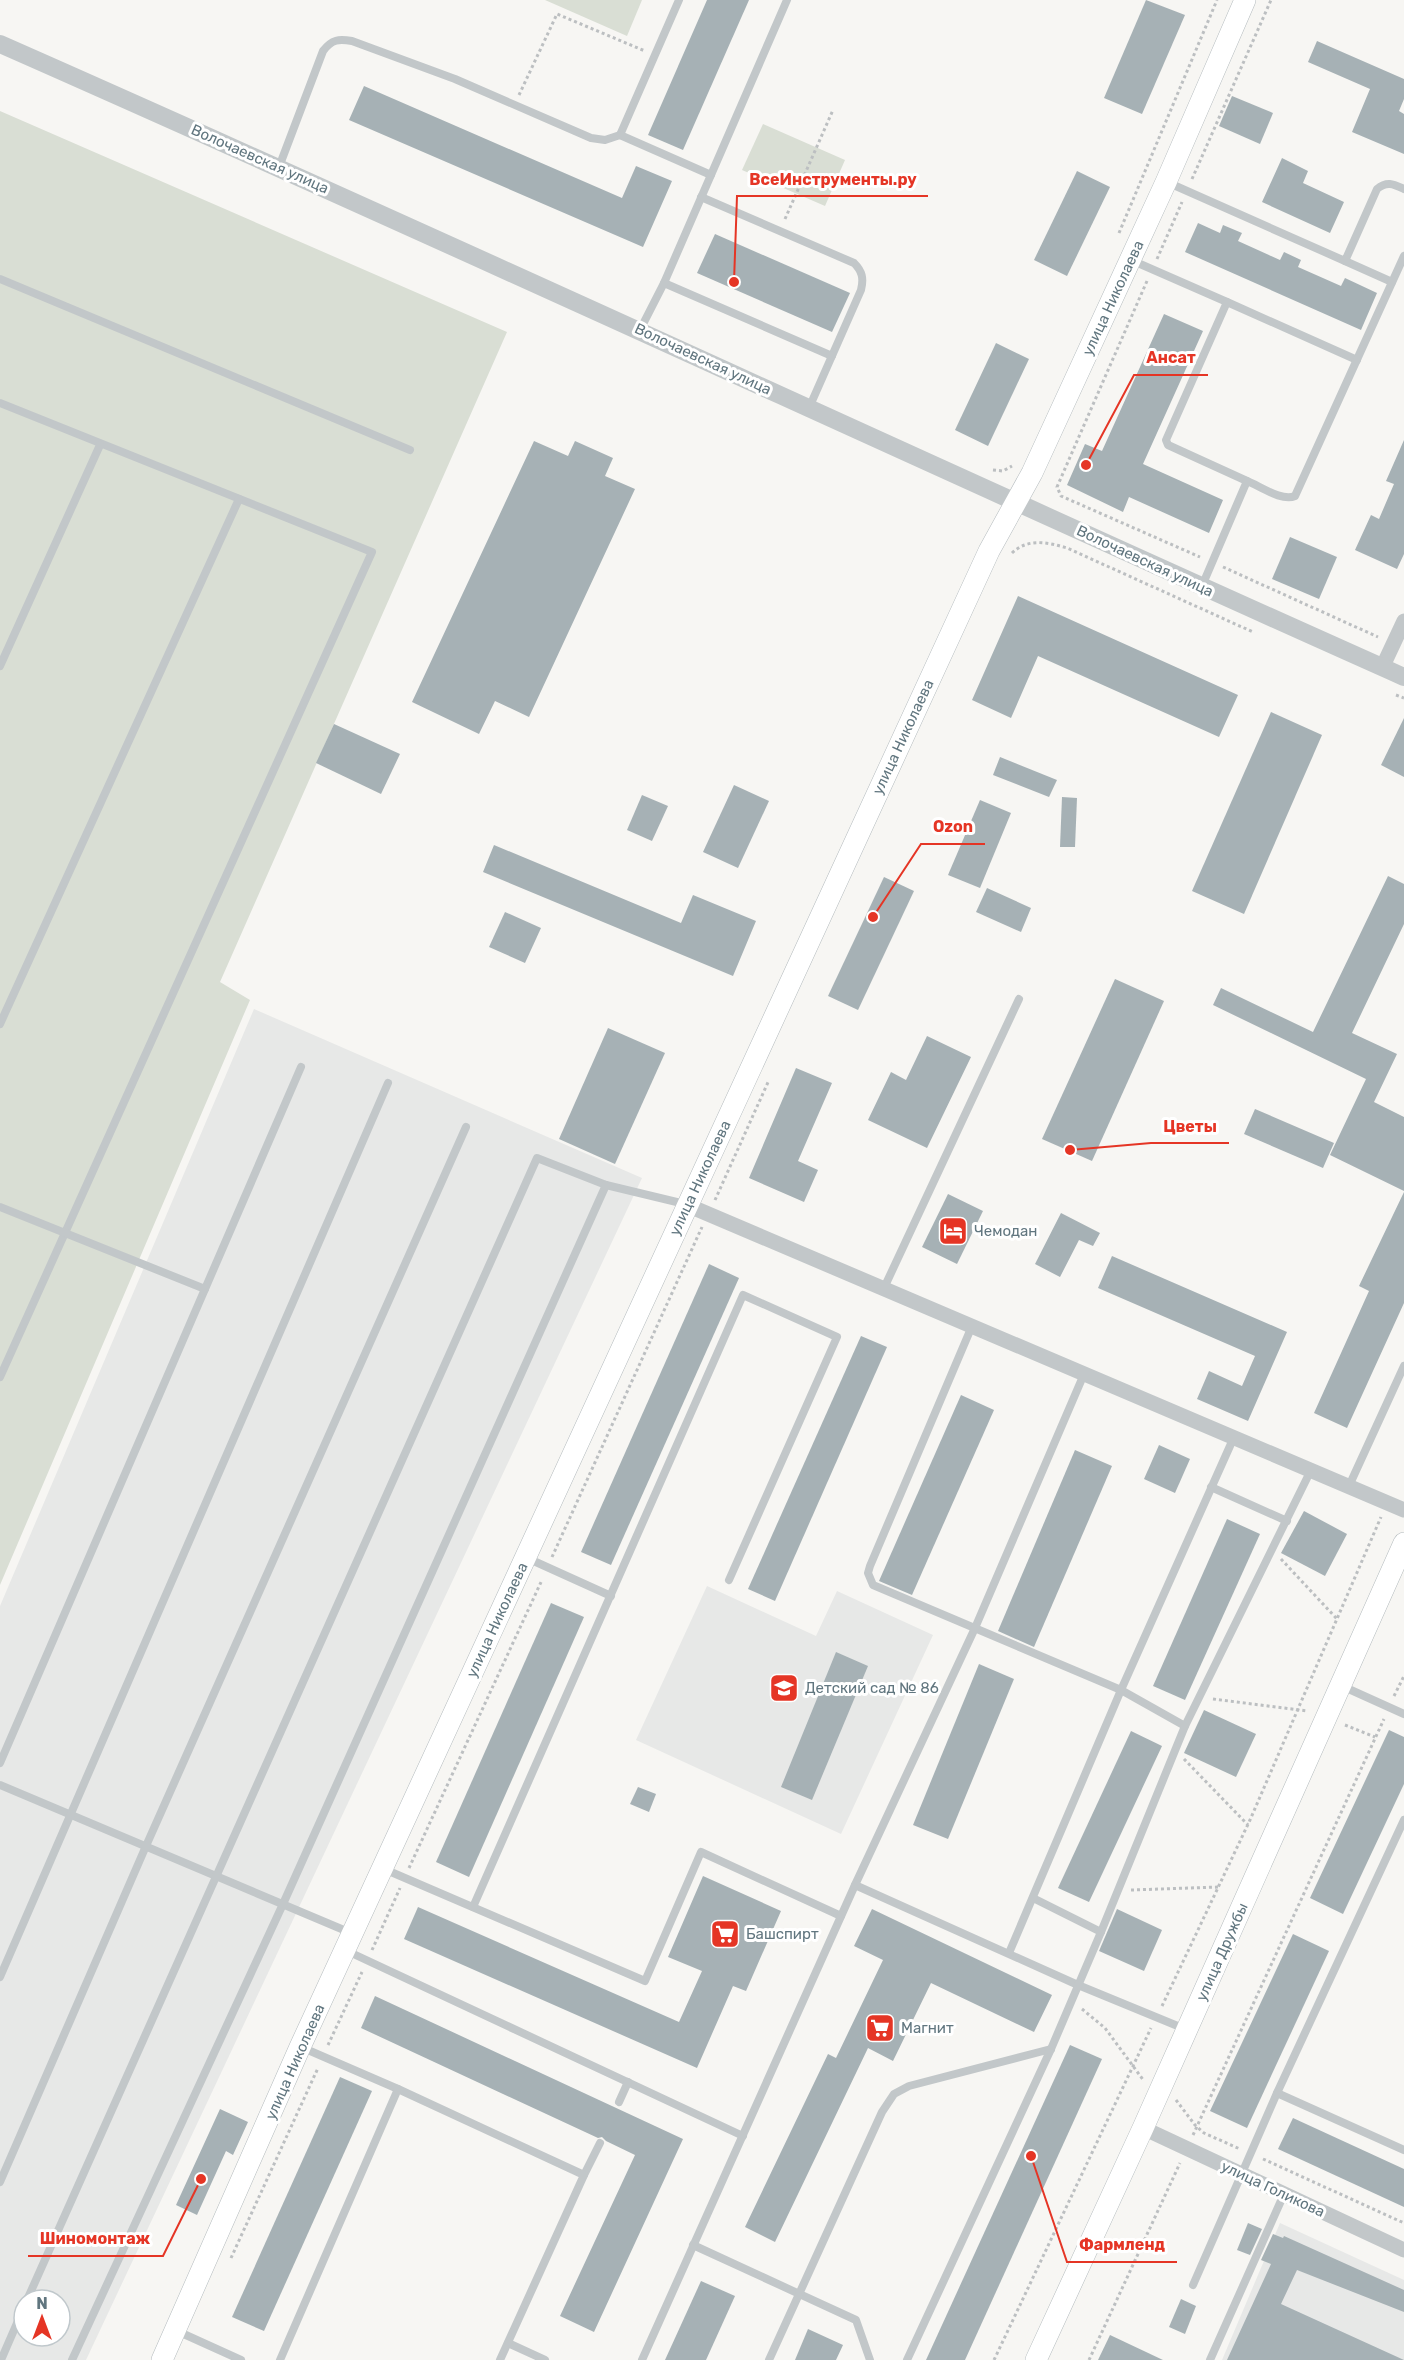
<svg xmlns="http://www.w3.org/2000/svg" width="1404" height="2360" font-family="Rubik,sans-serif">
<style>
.built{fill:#e7e8e7;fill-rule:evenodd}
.green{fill:#d9ded4}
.building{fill:#a6b1b5}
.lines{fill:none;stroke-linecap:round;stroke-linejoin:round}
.secondary-casing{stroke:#b4bbbe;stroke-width:22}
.path{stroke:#bcbfc1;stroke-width:3;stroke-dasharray:3 3;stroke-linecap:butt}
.service{stroke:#c2c7c9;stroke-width:8}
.minor{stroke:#c2c7c9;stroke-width:15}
.tertiary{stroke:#c2c7c9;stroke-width:18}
.secondary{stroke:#fff;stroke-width:21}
.labels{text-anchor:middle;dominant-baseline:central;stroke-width:6;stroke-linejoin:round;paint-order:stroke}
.street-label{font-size:15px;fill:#61767f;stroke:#fff}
.poi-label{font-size:15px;fill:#61767f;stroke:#fff;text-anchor:start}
.leader{fill:none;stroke:#e53525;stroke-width:2}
.callout-dot{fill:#e53525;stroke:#fff;stroke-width:2}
.callout-label{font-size:16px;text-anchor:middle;font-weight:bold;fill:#e53525;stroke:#fff;stroke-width:6;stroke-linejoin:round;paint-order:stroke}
</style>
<rect width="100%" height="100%" fill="#f7f6f3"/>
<!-- built -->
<g class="built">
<path d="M254,1009L642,1178L86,2360H0V1606ZM24,2300H60V2336H24Z"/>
<polygon points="707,1586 816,1636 837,1591 933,1635 841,1834 636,1740"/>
<polygon points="1280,2223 1404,2280 1404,2360 1222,2360"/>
</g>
<!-- green -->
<g class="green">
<polygon points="545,0 642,0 627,36"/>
<polygon points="0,111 507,332 220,982 250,1000 0,1585"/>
<polygon points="763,124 845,160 825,206 742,170"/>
</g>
<!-- building -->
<g class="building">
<polygon points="707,0 749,0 683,150 648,135"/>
<polygon points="1146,0 1185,15 1142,114 1104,98"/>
<polygon points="1317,41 1404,79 1404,99 1399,111 1404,114 1404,154 1352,132 1370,89 1308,62"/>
<polygon points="364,86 622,198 636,166 672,181 643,247 349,120"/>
<polygon points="1232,96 1273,113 1260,144 1219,126"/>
<polygon points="1282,158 1308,171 1303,183 1344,202 1330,233 1262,202"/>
<polygon points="1077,171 1110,187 1067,276 1034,260"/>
<polygon points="1198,223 1220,233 1223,225 1242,233 1238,241 1280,260 1284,252 1301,260 1298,267 1341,286 1345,278 1377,293 1361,330 1185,252"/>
<polygon points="715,234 850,293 832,332 697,273"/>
<polygon points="1164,314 1203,331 1143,464 1223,500 1209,533 1129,497 1123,512 1067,485 1085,444 1102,451"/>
<polygon points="996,343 1029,359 988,446 955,430"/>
<polygon points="1404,440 1404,554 1397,569 1355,550 1371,515 1379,519 1394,484 1386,481"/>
<polygon points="534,441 568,456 575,441 613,458 605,476 635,489 529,717 495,701 479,734 412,702"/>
<polygon points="1290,537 1337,557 1319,599 1272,579"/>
<polygon points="1018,596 1238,695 1219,737 1038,656 1011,718 972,700"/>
<polygon points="1271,712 1322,735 1244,914 1192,891"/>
<polygon points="1404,718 1404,777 1381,765"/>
<polygon points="334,724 400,754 381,794 316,763"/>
<polygon points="1000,757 1057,780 1049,797 993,775"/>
<polygon points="734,785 769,801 738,868 703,852"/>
<polygon points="642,795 668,806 652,841 627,830"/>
<polygon points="1062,797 1077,798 1075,847 1060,847"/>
<polygon points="980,800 1011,813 980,888 948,875"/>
<polygon points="494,845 681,923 693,895 756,921 733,976 483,872"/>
<polygon points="1388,876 1404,884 1404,924 1352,1033 1397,1054 1374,1102 1404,1117 1404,1191 1330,1155 1366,1079 1213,1005 1221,988 1313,1032"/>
<polygon points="884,877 914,891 858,1010 828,996"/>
<polygon points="987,888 1031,908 1021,932 976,912"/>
<polygon points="505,912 541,928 525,963 489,947"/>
<polygon points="1115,979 1164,1001 1092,1161 1042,1139"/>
<polygon points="608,1028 665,1053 615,1164 559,1139"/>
<polygon points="927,1036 971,1057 927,1148 868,1120 891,1072 906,1080"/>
<polygon points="796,1068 832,1083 798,1161 818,1170 804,1202 749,1178"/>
<polygon points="1255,1109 1334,1143 1323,1168 1244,1134"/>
<polygon points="1404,1192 1404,1303 1347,1428 1314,1413 1369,1291 1359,1286"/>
<polygon points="948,1194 983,1211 957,1264 922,1247"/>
<polygon points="1061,1213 1100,1233 1093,1246 1079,1240 1060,1277 1035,1264"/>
<polygon points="1112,1256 1287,1332 1248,1421 1197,1399 1209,1371 1242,1386 1255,1356 1098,1288"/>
<polygon points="709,1264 739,1278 611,1565 581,1552"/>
<polygon points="861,1336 887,1347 775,1601 748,1589"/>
<polygon points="961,1395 994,1410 912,1595 879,1581"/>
<polygon points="1159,1445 1190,1459 1175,1493 1144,1479"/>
<polygon points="1075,1450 1112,1466 1034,1647 998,1631"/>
<polygon points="1304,1511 1347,1534 1325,1576 1281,1553"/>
<polygon points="1227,1519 1260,1534 1185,1700 1153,1686"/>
<polygon points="551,1603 584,1617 469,1877 436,1862"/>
<polygon points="836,1652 868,1666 812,1800 781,1787"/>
<polygon points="979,1664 1014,1679 948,1839 913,1825"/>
<polygon points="1204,1710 1256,1734 1236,1777 1184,1753"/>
<polygon points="1389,1730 1404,1737 1404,1784 1343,1914 1310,1898"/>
<polygon points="1131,1731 1162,1746 1089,1902 1058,1888"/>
<polygon points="638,1787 656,1794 649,1812 630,1804"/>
<polygon points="703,1876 781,1911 746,1991 733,1986 697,2068 404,1939 418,1907 679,2022 702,1971 668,1957"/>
<polygon points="872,1909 1052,1995 1034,2032 931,1983 893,2061 868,2048 775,2242 745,2227 828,2054 836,2058 883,1960 854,1946"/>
<polygon points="1117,1909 1162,1930 1144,1971 1099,1951"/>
<polygon points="1293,1934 1329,1951 1247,2128 1210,2111"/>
<polygon points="375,1996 683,2139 594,2332 560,2316 635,2155 606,2141 602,2137 598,2138 361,2028"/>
<polygon points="1070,2045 1102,2059 965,2360 926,2360"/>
<polygon points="340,2077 372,2091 264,2331 232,2317"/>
<polygon points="220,2109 248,2122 233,2155 226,2151 197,2215 176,2205"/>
<polygon points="1293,2118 1404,2169 1404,2207 1278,2149"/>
<polygon points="1248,2223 1262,2229 1250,2255 1237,2250"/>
<polygon points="1273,2234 1283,2238 1284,2236 1404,2290 1404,2312 1297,2270 1281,2304 1404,2360 1227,2360 1271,2264 1261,2260"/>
<polygon points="701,2281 735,2296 706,2360 665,2360"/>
<polygon points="1181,2299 1196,2306 1185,2334 1169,2327"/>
<polygon points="808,2329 843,2345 836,2360 795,2360"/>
<polygon points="1110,2335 1163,2360 1098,2360"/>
</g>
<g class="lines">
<!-- secondary casing -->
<g class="secondary-casing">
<g id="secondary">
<polyline points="162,2360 300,2047 989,551 1032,473 1166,182 1245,0"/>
<polyline points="1036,2360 1143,2128 1404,1543"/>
</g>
</g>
<!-- path -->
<g class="path">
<polyline points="519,95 557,14 645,51"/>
<polyline points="1192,179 1271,0"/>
<polyline points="785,219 833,110"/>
<polyline points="1119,233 1217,0"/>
<polyline points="1157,259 1182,202"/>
<polyline points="1147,281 1057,487 1061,496 1200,557"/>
<polyline points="993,470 1003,471 1012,466"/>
<path d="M1012,553C1028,538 1047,542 1067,548L1253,632"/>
<polyline points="1223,567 1378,637"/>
<polyline points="1396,695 1404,698"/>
<polyline points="715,1200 769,1080"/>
<polyline points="552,1557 702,1227"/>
<polyline points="1281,1559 1337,1619"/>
<polyline points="1394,1696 1404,1676"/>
<polyline points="1213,1699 1308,1711"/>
<polyline points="1345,1725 1375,1737"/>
<polyline points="1184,1759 1248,1825"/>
<polyline points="409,1868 542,1580"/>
<polyline points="1131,1890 1219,1887"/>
<polyline points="372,1950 400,1888"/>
<polyline points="1162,2006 1250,1820 1381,1517"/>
<polyline points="1082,2009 1105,2028 1144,2081"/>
<polyline points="328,2045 362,1972"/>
<polyline points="1176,2100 1195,2125 1204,2133 1240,2149"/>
<polyline points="1193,2135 1384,1719"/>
<polyline points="1263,2159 1404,2223"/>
<polyline points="231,2258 318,2068"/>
<polyline points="994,2360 1151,2028"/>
<polyline points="1089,2360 1180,2163"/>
</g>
<!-- service -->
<g class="service">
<polyline points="620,135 679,0"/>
<path d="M279,167L323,51C332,39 339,39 352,41L455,79L591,138L605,140L620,135L711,175"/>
<path d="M1169,183L1345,261L1377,189C1387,181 1393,184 1404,189"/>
<path d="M701,197L854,263C862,271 864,278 861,290L809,408"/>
<polyline points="1131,260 1227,302 1166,440 1168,445 1247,481 1202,586"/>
<polyline points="1345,261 1392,282"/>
<polyline points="0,279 410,450"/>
<polyline points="664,283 832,356"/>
<polyline points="1227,302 1357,360"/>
<polyline points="640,330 664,283 787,0"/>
<polyline points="0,403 372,552 0,1377"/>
<path d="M1247,481C1260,486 1282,502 1295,496L1404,256"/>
<polyline points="0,666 100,445"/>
<polyline points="0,1024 239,499"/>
<polyline points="0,1207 205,1289"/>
<polyline points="884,1288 1019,999"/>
<polyline points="972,1326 870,1566 868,1573 873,1585 1121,1690 1185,1726"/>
<polyline points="1349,1486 1404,1366"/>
<polyline points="1211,1487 1287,1521"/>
<polyline points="527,1558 611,1596"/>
<polyline points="1342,1686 1404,1714"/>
<polyline points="0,1763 301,1067"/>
<polyline points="0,1785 351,1933"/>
<polyline points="384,1869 645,1981 701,1852 841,1916"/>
<polyline points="855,1885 1078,1985 1185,2029"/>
<polyline points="473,1907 743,1295 837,1337 729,1580"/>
<polyline points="1101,1932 1185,1726 1311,1470"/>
<polyline points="347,1951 743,2136"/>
<polyline points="1009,1953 1121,1690 1234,1437"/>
<polyline points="0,1977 388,1083"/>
<polyline points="301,2047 398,2089"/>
<polyline points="1277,2093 1404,1820"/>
<polyline points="619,2102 628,2082"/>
<polyline points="584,2175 600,2143"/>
<polyline points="0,2182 146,1846 466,1127"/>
<polyline points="693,2245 856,2320 870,2360"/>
<polyline points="1193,2285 1277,2093 1404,2150"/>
<polyline points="27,2300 537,1158 606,1185 685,1204"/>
<polyline points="177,2331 241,2360"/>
<polyline points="508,2343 545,2360"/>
<polyline points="1,2360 24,2307"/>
<polyline points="72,2360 283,1904 606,1185"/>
<polyline points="280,2360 398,2089 584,2175 500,2360"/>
<polyline points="642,2360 855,1885 975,1628 1084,1374"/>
<polyline points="769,2360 882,2112 894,2094 909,2086 1051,2049"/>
<polyline points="907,2360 1051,2049 1101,1932 1033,1898"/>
<polyline points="1210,2360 1284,2194"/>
</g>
<!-- minor -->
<g class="minor">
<polyline points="1382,668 1404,621"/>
<polyline points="687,1205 1404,1510"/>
<polyline points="1143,2128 1404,2250"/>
</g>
<!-- tertiary -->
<path class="tertiary" d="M0,44C470,251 935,468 1404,677"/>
<!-- secondary -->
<use href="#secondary" class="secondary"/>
</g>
<!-- icons -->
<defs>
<g id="hotel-square" transform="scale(1.5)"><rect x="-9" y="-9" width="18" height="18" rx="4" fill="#e53525" stroke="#fff"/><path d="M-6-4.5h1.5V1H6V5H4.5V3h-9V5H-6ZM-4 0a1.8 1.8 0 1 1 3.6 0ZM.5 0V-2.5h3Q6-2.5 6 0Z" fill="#fff"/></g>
<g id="school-square" transform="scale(1.5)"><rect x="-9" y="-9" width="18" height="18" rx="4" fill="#e53525" stroke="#fff"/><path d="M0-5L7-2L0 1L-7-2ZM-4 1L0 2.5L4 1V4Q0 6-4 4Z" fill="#fff"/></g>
<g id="supermarket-square" transform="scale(1.5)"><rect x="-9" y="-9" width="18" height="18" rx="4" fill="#e53525" stroke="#fff"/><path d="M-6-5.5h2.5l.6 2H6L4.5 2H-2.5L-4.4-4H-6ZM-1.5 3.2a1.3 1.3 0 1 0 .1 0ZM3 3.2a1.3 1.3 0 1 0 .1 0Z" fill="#fff"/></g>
</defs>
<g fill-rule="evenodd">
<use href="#hotel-square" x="953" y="1231"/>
<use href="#school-square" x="784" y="1688"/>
<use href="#supermarket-square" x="725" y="1934"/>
<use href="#supermarket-square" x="880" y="2028"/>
</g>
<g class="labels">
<!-- street labels -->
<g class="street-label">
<text transform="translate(260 159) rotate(24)">Волочаевская улица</text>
<text transform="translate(1113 298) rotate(-65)">улица Николаева</text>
<text transform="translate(703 359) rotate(25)">Волочаевская улица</text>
<text transform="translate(1145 561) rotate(25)">Волочаевская улица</text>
<text transform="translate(903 737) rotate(-65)">улица Николаева</text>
<text transform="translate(700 1178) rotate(-65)">улица Николаева</text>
<text transform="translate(497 1620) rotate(-65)">улица Николаева</text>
<text transform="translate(1222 1952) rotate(-66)">улица Дружбы</text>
<text transform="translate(295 2062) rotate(-66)">улица Николаева</text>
<text transform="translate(1273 2189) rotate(25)">улица Голикова</text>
</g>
<!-- poi labels -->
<g class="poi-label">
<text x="974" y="1231">Чемодан</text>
<text x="805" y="1688">Детский сад № 86</text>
<text x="746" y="1934">Башспирт</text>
<text x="901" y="2028">Магнит</text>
</g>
</g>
<!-- callouts -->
<path class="leader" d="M734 282L737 196H928M1086 465L1134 375H1208M873 917L921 844H985M1070 1150L1151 1143H1229M201 2179L163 2256H28M1031 2156L1067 2262H1177"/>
<g class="callout-dot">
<circle cx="734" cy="282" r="6"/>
<circle cx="1086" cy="465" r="6"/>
<circle cx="873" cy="917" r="6"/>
<circle cx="1070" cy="1150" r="6"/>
<circle cx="201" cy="2179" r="6"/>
<circle cx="1031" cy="2156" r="6"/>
</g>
<g class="callout-label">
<text x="833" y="185">ВсеИнструменты.ру</text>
<text x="1171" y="363">Ансат</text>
<text x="953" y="832">Ozon</text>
<text x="1190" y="1132">Цветы</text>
<text x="95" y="2244">Шиномонтаж</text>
<text x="1122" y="2250">Фармленд</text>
</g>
<!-- north arrow -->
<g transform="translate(42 2318)"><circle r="28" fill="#ffffff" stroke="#c0c8cc" stroke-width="1.5"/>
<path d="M0-4.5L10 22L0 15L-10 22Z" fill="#e53525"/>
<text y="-9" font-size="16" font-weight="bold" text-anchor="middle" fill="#61767f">N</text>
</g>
</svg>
